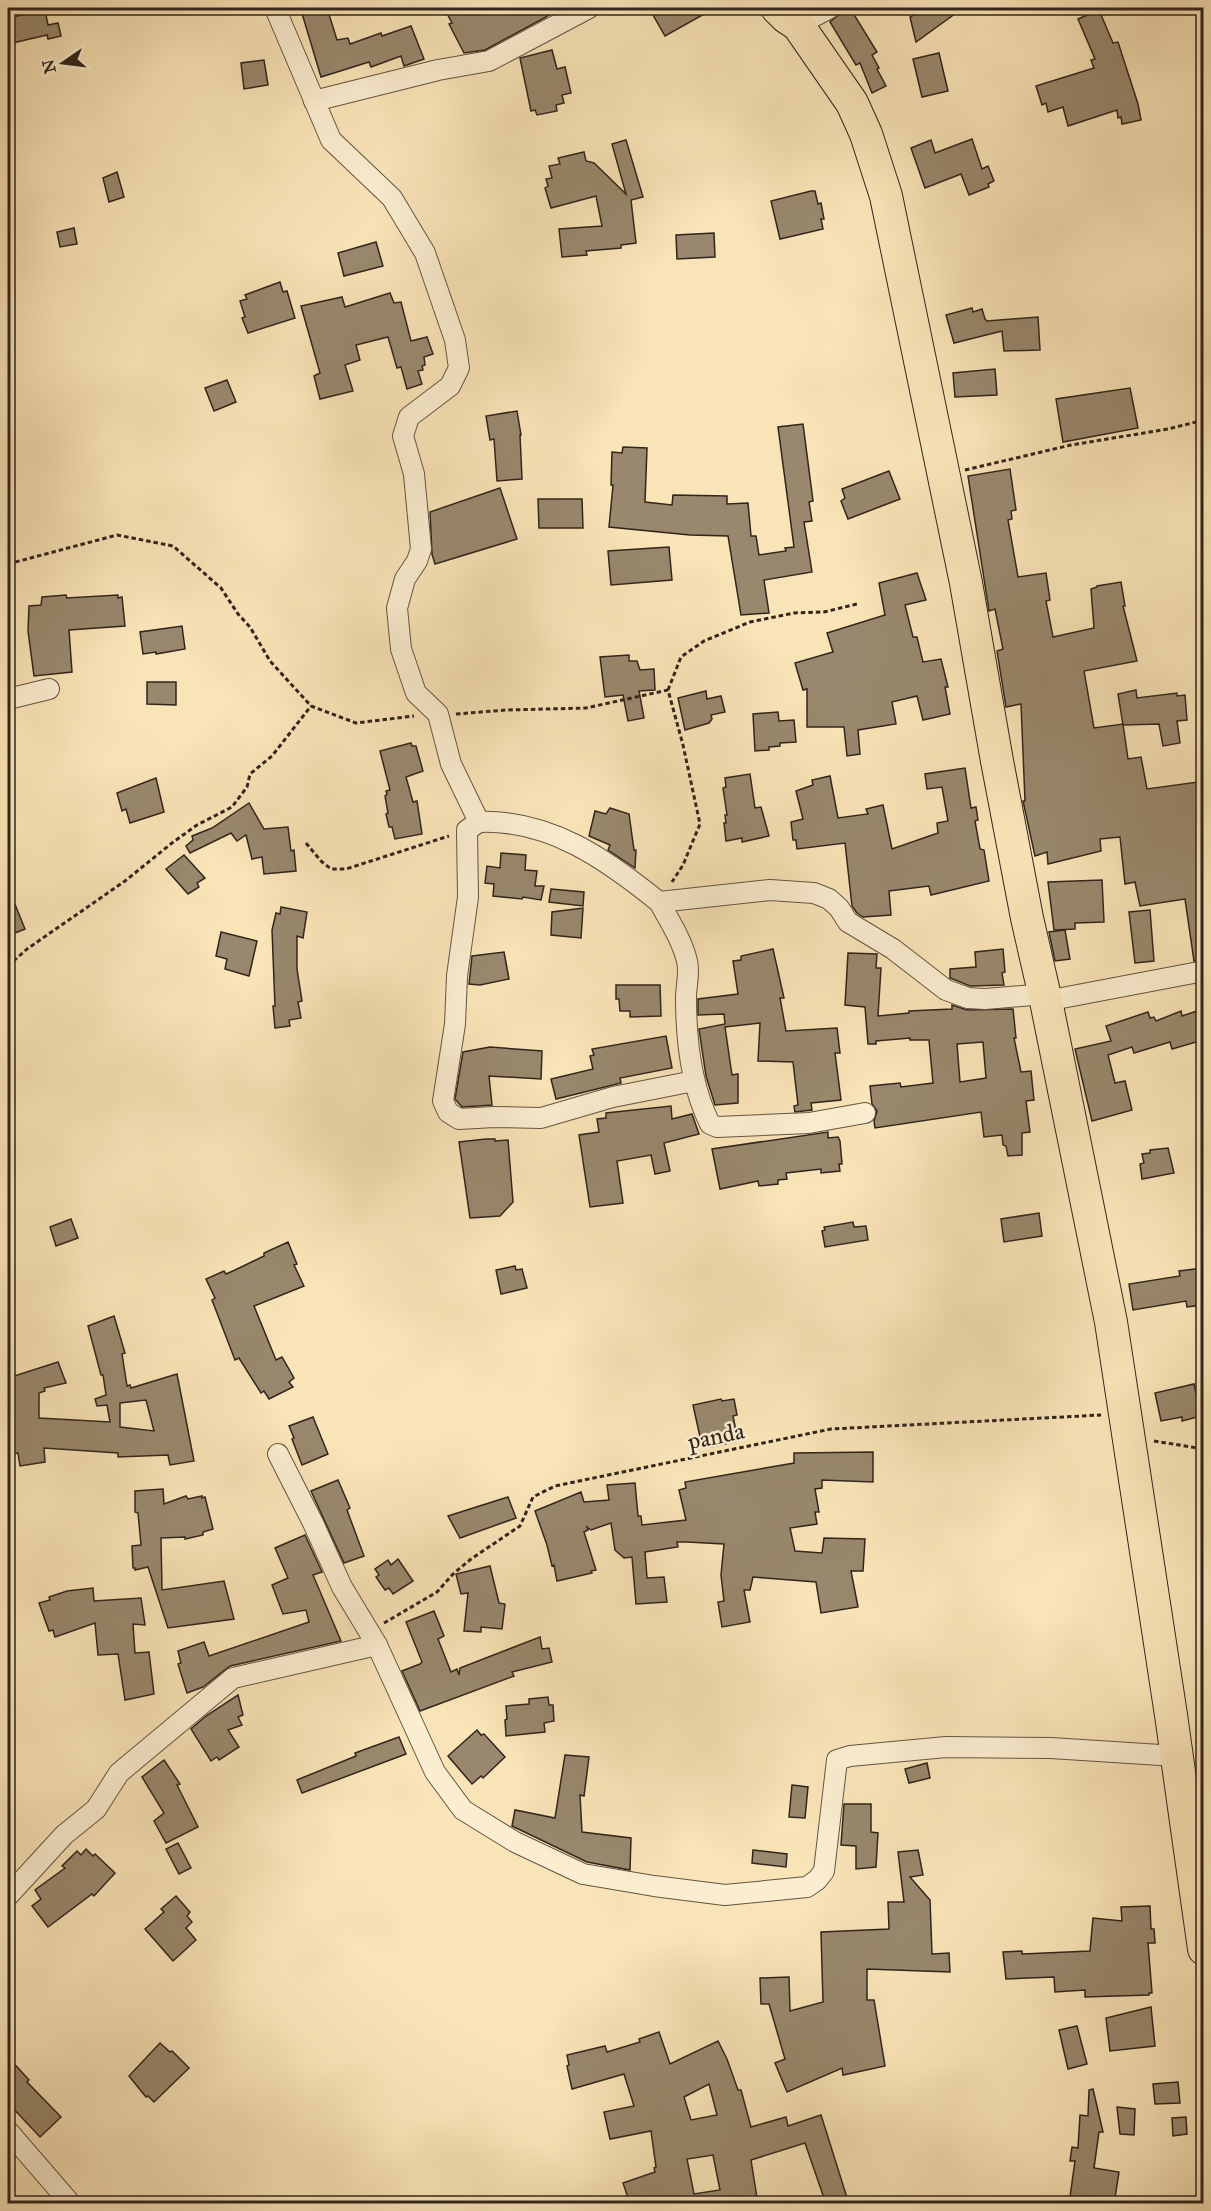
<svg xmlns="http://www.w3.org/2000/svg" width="1211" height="2211" font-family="'IM FELL Great Primer',serif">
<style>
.building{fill:#99886d;stroke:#31241c;stroke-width:1.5;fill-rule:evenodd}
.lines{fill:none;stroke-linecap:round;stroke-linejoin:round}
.minor-casing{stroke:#635443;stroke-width:22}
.primary-casing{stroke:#31241c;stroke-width:34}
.path{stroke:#31241c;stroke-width:3;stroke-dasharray:4.5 3;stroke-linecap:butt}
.minor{stroke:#fbedd0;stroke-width:20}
.primary{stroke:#f9e4b7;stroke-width:32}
.labels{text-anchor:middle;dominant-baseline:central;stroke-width:5;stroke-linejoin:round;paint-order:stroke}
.street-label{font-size:24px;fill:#31241c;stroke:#fbedd0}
</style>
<rect width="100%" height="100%" fill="#f9e4b7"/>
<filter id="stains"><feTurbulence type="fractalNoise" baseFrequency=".00333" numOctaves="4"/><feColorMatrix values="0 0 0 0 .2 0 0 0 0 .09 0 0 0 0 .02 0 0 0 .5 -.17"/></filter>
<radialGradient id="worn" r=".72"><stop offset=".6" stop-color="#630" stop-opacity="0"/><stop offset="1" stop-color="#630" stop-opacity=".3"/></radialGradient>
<!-- building -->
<g class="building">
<polygon points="310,8 327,8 337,40 348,38 350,44 381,33 382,36 411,26 424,59 404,66 401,56 371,67 369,62 321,77 301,10"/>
<polygon points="444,8 557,8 546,17 485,50 464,53 449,24 452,23"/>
<polygon points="667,8 715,8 665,36 653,15"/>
<polygon points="847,8 850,8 877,52 872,55 879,68 877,69 886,86 872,93 860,63 856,65 830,22"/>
<polygon points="925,8 963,8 916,42 910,17"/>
<polygon points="45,10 48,25 58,23 61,36 48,39 47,35 8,44 8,18"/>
<polygon points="1099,10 1113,43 1118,42 1138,104 1141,120 1122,124 1121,117 1118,118 1117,110 1068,126 1063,107 1048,112 1046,103 1042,105 1036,86 1094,68 1091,60 1095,59 1078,19"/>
<polygon points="552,50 557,69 565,67 571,93 562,95 564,103 556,105 557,111 537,115 535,110 531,111 520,58"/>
<polygon points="939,53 948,91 922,97 913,59"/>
<polygon points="264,60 268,85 244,89 241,63"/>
<polygon points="972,139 982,169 988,166 994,181 988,184 989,187 969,195 961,174 925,188 911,148 931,140 935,153"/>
<polygon points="626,140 643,197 631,200 636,243 621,245 621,248 586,251 587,255 562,257 559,229 602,226 596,196 551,208 545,188 548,186 546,179 552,178 549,166 560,164 558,158 584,152 586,161 594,163 626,194 612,144"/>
<polygon points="117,172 124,197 109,202 103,178"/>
<polygon points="811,191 815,191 818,204 821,203 824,219 821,219 823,229 780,239 771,201"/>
<polygon points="74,228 77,244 60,247 57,232"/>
<polygon points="714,233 715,257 677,259 676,235"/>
<polygon points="376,242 383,266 344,276 338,253"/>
<polygon points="280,282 283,292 287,291 295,318 248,333 242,318 245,317 240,301 247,299 245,295"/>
<polygon points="390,293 394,303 401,302 411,341 427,337 433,354 424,357 425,365 422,366 423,370 418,371 422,384 407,389 401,367 397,368 388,337 356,345 360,360 345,365 353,391 320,399 314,376 320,373 301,306 342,297 345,307"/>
<polygon points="972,308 973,312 982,309 985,319 987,321 1038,317 1040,350 1004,351 1002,331 954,343 946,315"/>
<polygon points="995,369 997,395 955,397 953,373"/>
<polygon points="227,380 236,402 214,411 205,388"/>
<polygon points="1130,388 1138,428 1063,442 1056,399"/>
<polygon points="517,411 521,435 520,435 522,479 497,481 494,439 490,440 486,416"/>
<polygon points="803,424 813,501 809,502 812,521 804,522 812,572 764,580 769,613 741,615 728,536 690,535 609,527 613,485 611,485 612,452 622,453 623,447 647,448 645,502 672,505 673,495 727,496 727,504 748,503 751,536 756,536 759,555 786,551 785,548 794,547 778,427"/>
<polygon points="1010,469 1016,510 1011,511 1012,519 1008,520 1018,577 1046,573 1050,600 1046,601 1053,637 1094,628 1091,589 1097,587 1097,586 1121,582 1125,606 1123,606 1137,661 1084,671 1094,728 1123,724 1128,759 1141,757 1147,789 1198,782 1203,820 1203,959 1194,961 1185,899 1140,906 1135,882 1125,884 1120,837 1100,839 1101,851 1048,864 1047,852 1035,856 1023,801 1025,801 1021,704 1006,707 997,651 1003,649 995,609 989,611 968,476"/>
<polygon points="889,471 900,499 848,519 841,501 845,498 842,489"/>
<polygon points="500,488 517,539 435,564 432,554 430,512"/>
<polygon points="538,499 582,499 583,528 539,528"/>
<polygon points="669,547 672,580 611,585 608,551"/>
<polygon points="917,573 926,600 905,605 913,637 917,637 923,662 941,659 948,687 945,687 950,714 923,720 917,696 892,702 896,724 858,730 860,754 847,756 844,727 807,727 807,689 803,690 795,663 833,652 827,633 885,615 879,583"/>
<polygon points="66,595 67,598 118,595 118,598 122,597 125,626 69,630 72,672 34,676 28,631 29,606 41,605 42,597"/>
<polygon points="182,626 185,649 156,654 156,652 143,654 140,632"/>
<polygon points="629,655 629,661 637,661 640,670 654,669 655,690 639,691 644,718 628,721 623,695 605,697 600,657"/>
<polygon points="147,682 176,682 176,705 147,704"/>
<polygon points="1136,690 1137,698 1177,693 1177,696 1185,695 1187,720 1177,721 1180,743 1163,746 1159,724 1123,725 1118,694"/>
<polygon points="706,691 707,699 721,696 725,712 711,715 712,719 709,723 685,730 678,698"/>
<polygon points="778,712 779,721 794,720 796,742 780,743 780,746 769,747 769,750 755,751 753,714"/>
<polygon points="411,743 412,746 416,746 423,771 406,777 413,802 417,801 422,834 395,839 392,827 389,827 386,814 388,813 385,796 387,794 386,791 390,790 380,751"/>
<polygon points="965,768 971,808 976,807 978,820 975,821 980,849 984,850 989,881 931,895 929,886 889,891 891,915 863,917 857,913 852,906 845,843 797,849 796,840 793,840 791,822 803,819 796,791 813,785 812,780 830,776 838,818 868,814 866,809 883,805 892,849 938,833 937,823 948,821 942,787 927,789 925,774"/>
<polygon points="750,774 755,808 761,807 769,836 742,842 742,838 726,841 724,823 726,823 725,815 727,815 723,788 726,787 725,778"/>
<polygon points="156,778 164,812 130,823 126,809 122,811 117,793"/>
<polygon points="249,803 264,829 288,827 291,851 294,850 296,871 264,874 262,857 252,859 246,835 237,841 231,833 190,853 186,846 193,840 192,836 212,828"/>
<polygon points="610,808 629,814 634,850 636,850 635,868 608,850 610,845 589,836 595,811 606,814"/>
<polygon points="501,853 526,855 525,870 537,871 535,886 544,886 541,900 523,897 522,899 493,896 494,884 485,883 487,866 500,868"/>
<polygon points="184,855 205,878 197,883 199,887 188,894 166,869"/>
<polygon points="1102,880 1104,922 1075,923 1075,929 1054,930 1048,882"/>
<polygon points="8,887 25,929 8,936"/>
<polygon points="551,889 584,892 583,906 549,902"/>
<polygon points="281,907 307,912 303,938 297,936 297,969 302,1001 298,1002 301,1018 289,1020 290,1026 275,1028 273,1006 275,1006 272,930 276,913 280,914"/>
<polygon points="583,908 581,938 551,935 552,912"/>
<polygon points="1150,910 1154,961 1135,963 1129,912"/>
<polygon points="1065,930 1070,959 1055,961 1049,932"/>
<polygon points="221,932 257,941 249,976 225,969 227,959 216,956"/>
<polygon points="773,949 784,998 780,998 786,1031 837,1028 840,1053 835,1053 841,1100 811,1103 812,1110 795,1112 794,1106 798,1105 793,1062 758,1061 760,1023 725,1027 732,1075 738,1074 738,1103 715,1105 706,1076 699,1029 725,1024 724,1014 698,1015 698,999 738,994 733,961 741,960 741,956"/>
<polygon points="1003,949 1005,972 1002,973 1004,985 970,986 950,978 950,969 976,967 975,952"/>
<polygon points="504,952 509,979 480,985 469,984 472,956"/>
<path d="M848,953L877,954L876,968H881L878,1016L909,1013V1011L952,1009V1005L967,1010L1013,1009L1016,1038H1014L1021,1072L1031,1071L1034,1100L1026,1101L1030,1132L1022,1133V1155L1008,1156L1006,1146L1003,1145L1002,1135L984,1137L981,1112L875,1128L874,1121L877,1111L872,1104L870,1086L900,1083L901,1087L933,1083L929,1040H910V1038L876,1041V1044H868L865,1007L845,1005ZM983,1042L986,1078L960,1082L957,1044Z"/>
<polygon points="616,985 660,985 661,1016 630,1017 630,1011 620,1011 619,999 616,999"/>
<polygon points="1203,1009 1203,1040 1172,1049 1170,1042 1134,1053 1132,1047 1108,1055 1115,1083 1125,1081 1132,1110 1092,1121 1075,1049 1111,1041 1106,1026 1148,1012 1150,1018 1154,1017 1156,1021 1181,1011 1182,1016"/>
<polygon points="666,1036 672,1068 620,1078 621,1083 556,1099 551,1079 593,1069 590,1056 594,1055 592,1049"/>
<polygon points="490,1047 542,1051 541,1079 489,1076 492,1105 462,1107 455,1099 463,1052"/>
<polygon points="671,1106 672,1119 692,1114 699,1134 664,1143 670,1171 655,1174 651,1155 617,1161 623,1203 590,1207 579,1135 599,1132 597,1119 606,1118 606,1113"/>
<polygon points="828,1132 828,1138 838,1137 840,1141 842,1164 839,1164 840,1171 821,1173 821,1169 786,1173 787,1179 778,1180 778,1184 759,1186 758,1181 720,1189 712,1149"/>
<polygon points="486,1139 495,1139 495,1141 508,1140 513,1202 500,1216 470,1218 459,1142"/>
<polygon points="1168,1148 1174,1173 1142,1179 1140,1164 1144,1163 1142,1154 1150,1153 1150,1150"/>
<polygon points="1039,1213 1042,1236 1004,1242 1001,1219"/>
<polygon points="71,1219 78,1238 56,1246 50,1227"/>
<polygon points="853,1222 854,1227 866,1226 868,1240 825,1247 822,1231 825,1230 824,1227"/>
<polygon points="288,1242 297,1264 294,1265 304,1286 254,1306 276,1360 282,1357 294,1378 289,1382 293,1387 269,1399 264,1391 261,1393 239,1358 235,1360 212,1300 215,1298 206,1279 224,1271 226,1274 235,1270 264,1256 264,1253"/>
<polygon points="515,1266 516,1270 522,1269 527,1288 501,1294 496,1270"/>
<polygon points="1203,1268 1203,1305 1187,1307 1186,1301 1133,1310 1129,1284 1180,1276 1179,1271"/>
<path d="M114,1316L125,1353L122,1354L127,1386L130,1385L131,1388L177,1374L194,1461L170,1465L168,1455L118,1457V1453L44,1448L45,1462L20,1466L18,1453L8,1454V1378L58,1362L66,1383L44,1388L45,1391L39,1393V1418L110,1422L107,1405L97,1406L95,1399L106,1395L103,1375H101L88,1326ZM146,1400L154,1431L120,1427V1403Z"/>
<polygon points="1194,1384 1201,1416 1182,1421 1182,1417 1161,1421 1155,1393"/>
<polygon points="721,1399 722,1401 734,1399 737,1415 733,1416 738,1441 711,1447 710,1443 702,1446 693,1405"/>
<polygon points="313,1417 328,1454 302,1465 292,1439 294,1438 289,1426"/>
<polygon points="873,1452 873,1482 822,1480 822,1488 815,1489 819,1512 815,1512 817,1524 790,1528 795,1551 822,1553 824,1538 865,1539 863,1571 851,1571 858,1607 821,1613 816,1582 753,1577 750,1590 744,1590 750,1622 722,1627 718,1602 724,1601 721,1575 724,1544 687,1542 677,1542 678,1547 645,1552 647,1578 664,1577 667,1602 636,1604 632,1557 624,1558 615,1550 611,1523 591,1530 587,1527 588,1530 584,1532 596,1570 591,1571 592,1573 557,1581 554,1565 552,1566 547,1545 535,1511 581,1492 584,1502 609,1500 607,1485 635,1483 638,1516 641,1516 642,1525 686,1520 679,1490 686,1488 685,1482 794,1463 794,1453"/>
<polygon points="338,1480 350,1508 347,1510 364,1556 344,1563 311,1491"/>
<polygon points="163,1489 164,1504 186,1496 188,1499 202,1496 202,1498 205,1497 213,1529 203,1532 203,1535 185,1539 185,1537 161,1538 162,1590 224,1581 234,1619 168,1628 148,1567 135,1570 135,1568 133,1568 132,1546 141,1545 138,1513 135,1512 135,1491"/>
<polygon points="508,1497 516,1518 460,1538 448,1516"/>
<polygon points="305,1535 322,1572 313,1575 341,1641 230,1666 203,1687 187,1693 178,1664 181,1663 178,1651 204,1642 209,1656 309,1622 306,1610 283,1614 272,1585 288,1578 275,1548"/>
<polygon points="398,1559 413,1581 393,1594 389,1588 385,1590 376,1577 379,1575 375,1569 388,1560 391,1565"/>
<polygon points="490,1566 499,1603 505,1604 502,1629 481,1627 481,1632 464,1631 468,1593 461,1594 456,1574"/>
<polygon points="93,1588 94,1601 141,1598 145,1625 133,1624 135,1653 149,1652 154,1694 125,1700 118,1654 98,1655 95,1623 55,1637 53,1630 49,1631 39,1603 50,1600 49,1597 67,1591"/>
<polygon points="434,1611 444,1636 438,1639 451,1672 457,1669 459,1675 460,1668 540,1637 542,1649 549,1648 552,1662 512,1672 514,1676 420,1711 402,1671 420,1664 422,1662 406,1622"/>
<polygon points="238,1695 243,1715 238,1717 242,1725 228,1730 239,1747 219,1760 217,1757 211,1761 191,1729 206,1716"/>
<polygon points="548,1697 549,1705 553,1705 554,1721 544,1723 545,1732 506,1736 505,1720 507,1719 506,1706 529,1704 529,1699"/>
<polygon points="477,1730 481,1735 484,1734 505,1757 483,1778 481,1776 472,1784 448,1756"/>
<polygon points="399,1737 406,1754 302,1793 297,1780 356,1756 355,1753"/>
<polygon points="565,1755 589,1757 584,1796 580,1795 582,1832 631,1838 630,1870 587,1862 512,1826 515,1810 555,1818"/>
<polygon points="164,1760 180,1784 177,1785 198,1827 166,1843 154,1821 164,1813 142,1777"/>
<polygon points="927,1763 930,1778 909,1783 905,1769"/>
<polygon points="792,1785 808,1787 805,1818 789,1817"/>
<polygon points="844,1804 871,1804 871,1832 878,1833 876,1867 856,1869 856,1846 841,1845"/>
<polygon points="178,1843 191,1868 179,1874 166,1849"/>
<polygon points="86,1849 93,1856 95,1854 115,1873 94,1896 92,1894 48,1927 32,1906 41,1899 35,1890 65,1868 62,1866 77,1851 81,1855"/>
<polygon points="753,1850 787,1854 786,1867 752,1863"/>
<polygon points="918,1850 923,1875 910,1877 930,1900 932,1954 949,1953 950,1972 867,1969 867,2000 874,2000 885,2066 843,2075 842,2068 787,2092 775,2063 785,2059 769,2004 761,2004 760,1978 789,1977 790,2011 823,2002 821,1932 889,1929 888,1902 904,1902 898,1852"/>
<polygon points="176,1896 190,1912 187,1916 192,1922 186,1928 196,1940 173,1961 145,1929 164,1912 161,1909"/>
<polygon points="1150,1906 1151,1929 1154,1929 1155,1943 1148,1943 1152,1993 1149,1993 1149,1995 1085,1997 1085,1990 1055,1992 1054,1977 1006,1979 1003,1952 1022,1951 1022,1954 1090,1951 1093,1918 1122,1921 1121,1907"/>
<polygon points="1151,2007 1155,2046 1110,2051 1106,2018"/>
<polygon points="1077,2026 1087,2064 1068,2069 1059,2030"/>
<path d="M659,2032L670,2064L718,2041L727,2059L738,2090H741L751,2127L786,2117L788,2126L821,2115L849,2204H826L805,2143L751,2160L758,2204H630L623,2183L655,2172L654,2168L656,2167L651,2131L610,2139L604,2112L634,2106L624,2074L572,2089L567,2066L569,2065L567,2055L605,2046L607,2052L640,2042L639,2039ZM709,2084L717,2115L691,2120L684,2097ZM713,2155L720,2190L694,2194L687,2159Z"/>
<polygon points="160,2043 170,2052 172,2051 189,2068 154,2102 148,2096 146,2097 129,2076"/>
<polygon points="8,2057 29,2080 27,2082 61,2117 40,2137 8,2103"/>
<polygon points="1178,2082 1180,2103 1155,2104 1153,2084"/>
<polygon points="1093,2089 1103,2132 1099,2132 1094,2168 1119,2172 1114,2204 1069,2204 1075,2161 1070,2161 1072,2147 1078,2148 1080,2115 1088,2116 1089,2090"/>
<polygon points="1117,2107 1135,2109 1134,2135 1120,2134"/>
<polygon points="1186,2117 1187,2134 1173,2136 1172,2118"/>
</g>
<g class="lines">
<!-- minor casing -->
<g class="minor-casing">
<g id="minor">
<path d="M275,8L331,140L392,198L425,253L455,340L459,368L450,386L409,417L403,436L414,474L421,549L417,561L405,579L397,608L401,649L416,693L438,714L451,764L479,822C550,819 607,860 659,902L770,890L814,893L829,899L839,908L848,922L893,949L946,990L968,998L985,999L1045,994"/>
<polyline points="798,25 830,8"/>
<polyline points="314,101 438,70 489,61 589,8"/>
<polyline points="8,699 49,689"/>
<polyline points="479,822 467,830 468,897 457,976 455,1024 443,1101 448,1112 459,1119 494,1117 541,1118 613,1097 694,1081"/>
<path d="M659,902C669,920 682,940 687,961C690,973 686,985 686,998C686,1039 691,1086 710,1124L717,1127L809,1123L865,1113"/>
<polyline points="1046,1001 1204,971"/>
<polyline points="278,1454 313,1523 342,1587 377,1645 435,1772 463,1810 515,1842 583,1874 654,1886 725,1895 807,1887 817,1880 824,1871 837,1760 850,1756 946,1747 1051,1748 1176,1756"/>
<polyline points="8,1896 64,1835 96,1809 119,1773 233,1678 377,1645"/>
<polyline points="8,2131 71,2204"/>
</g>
</g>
<!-- primary casing -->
<g class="primary-casing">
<polyline id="primary" points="777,8 786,17 798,25 852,103 866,134 886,196 966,583 997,761 1027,918 1046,1001 1111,1322 1171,1715 1204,1949"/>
</g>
<!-- path -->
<g class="path">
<polyline points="965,470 1071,445 1168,429 1204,420"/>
<polyline points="8,564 117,535 173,546 221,588 238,614 250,627 270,661 311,706 356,723 414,716"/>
<polyline points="668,690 681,657 704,641 750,622 794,613 824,612 857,604"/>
<polyline points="456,714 506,710 586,708 668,690 683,745 700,824 683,865 672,882"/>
<polyline points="306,843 321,861 331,869 346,869 449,836"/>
<polyline points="8,966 27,949 125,881 172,843 197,825 232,807 247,787 250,774 272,756 311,706"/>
<polyline points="1154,1441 1204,1449"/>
<polyline points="384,1623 437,1592 453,1574 471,1559 520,1526 533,1497 555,1486 831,1429 1101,1415"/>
</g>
<!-- minor -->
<use href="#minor" class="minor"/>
<!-- primary -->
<use href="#primary" class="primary"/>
</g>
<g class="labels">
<!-- street labels -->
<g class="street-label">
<text transform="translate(716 1436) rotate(-12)">panda</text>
</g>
</g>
<!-- margin -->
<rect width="1211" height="2211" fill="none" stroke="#f9e4b7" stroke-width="30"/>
<rect x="9" y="9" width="1193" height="2193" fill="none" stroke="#31241c" stroke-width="3"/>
<rect x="15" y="15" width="1181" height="2181" fill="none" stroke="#31241c" stroke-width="1.5"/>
<!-- north arrow -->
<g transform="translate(63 63) rotate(256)" stroke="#fbedd0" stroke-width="4.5" paint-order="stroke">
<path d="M0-4.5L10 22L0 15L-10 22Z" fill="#31241c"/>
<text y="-9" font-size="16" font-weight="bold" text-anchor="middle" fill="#31241c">N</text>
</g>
<rect width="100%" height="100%" filter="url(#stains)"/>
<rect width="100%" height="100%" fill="url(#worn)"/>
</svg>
